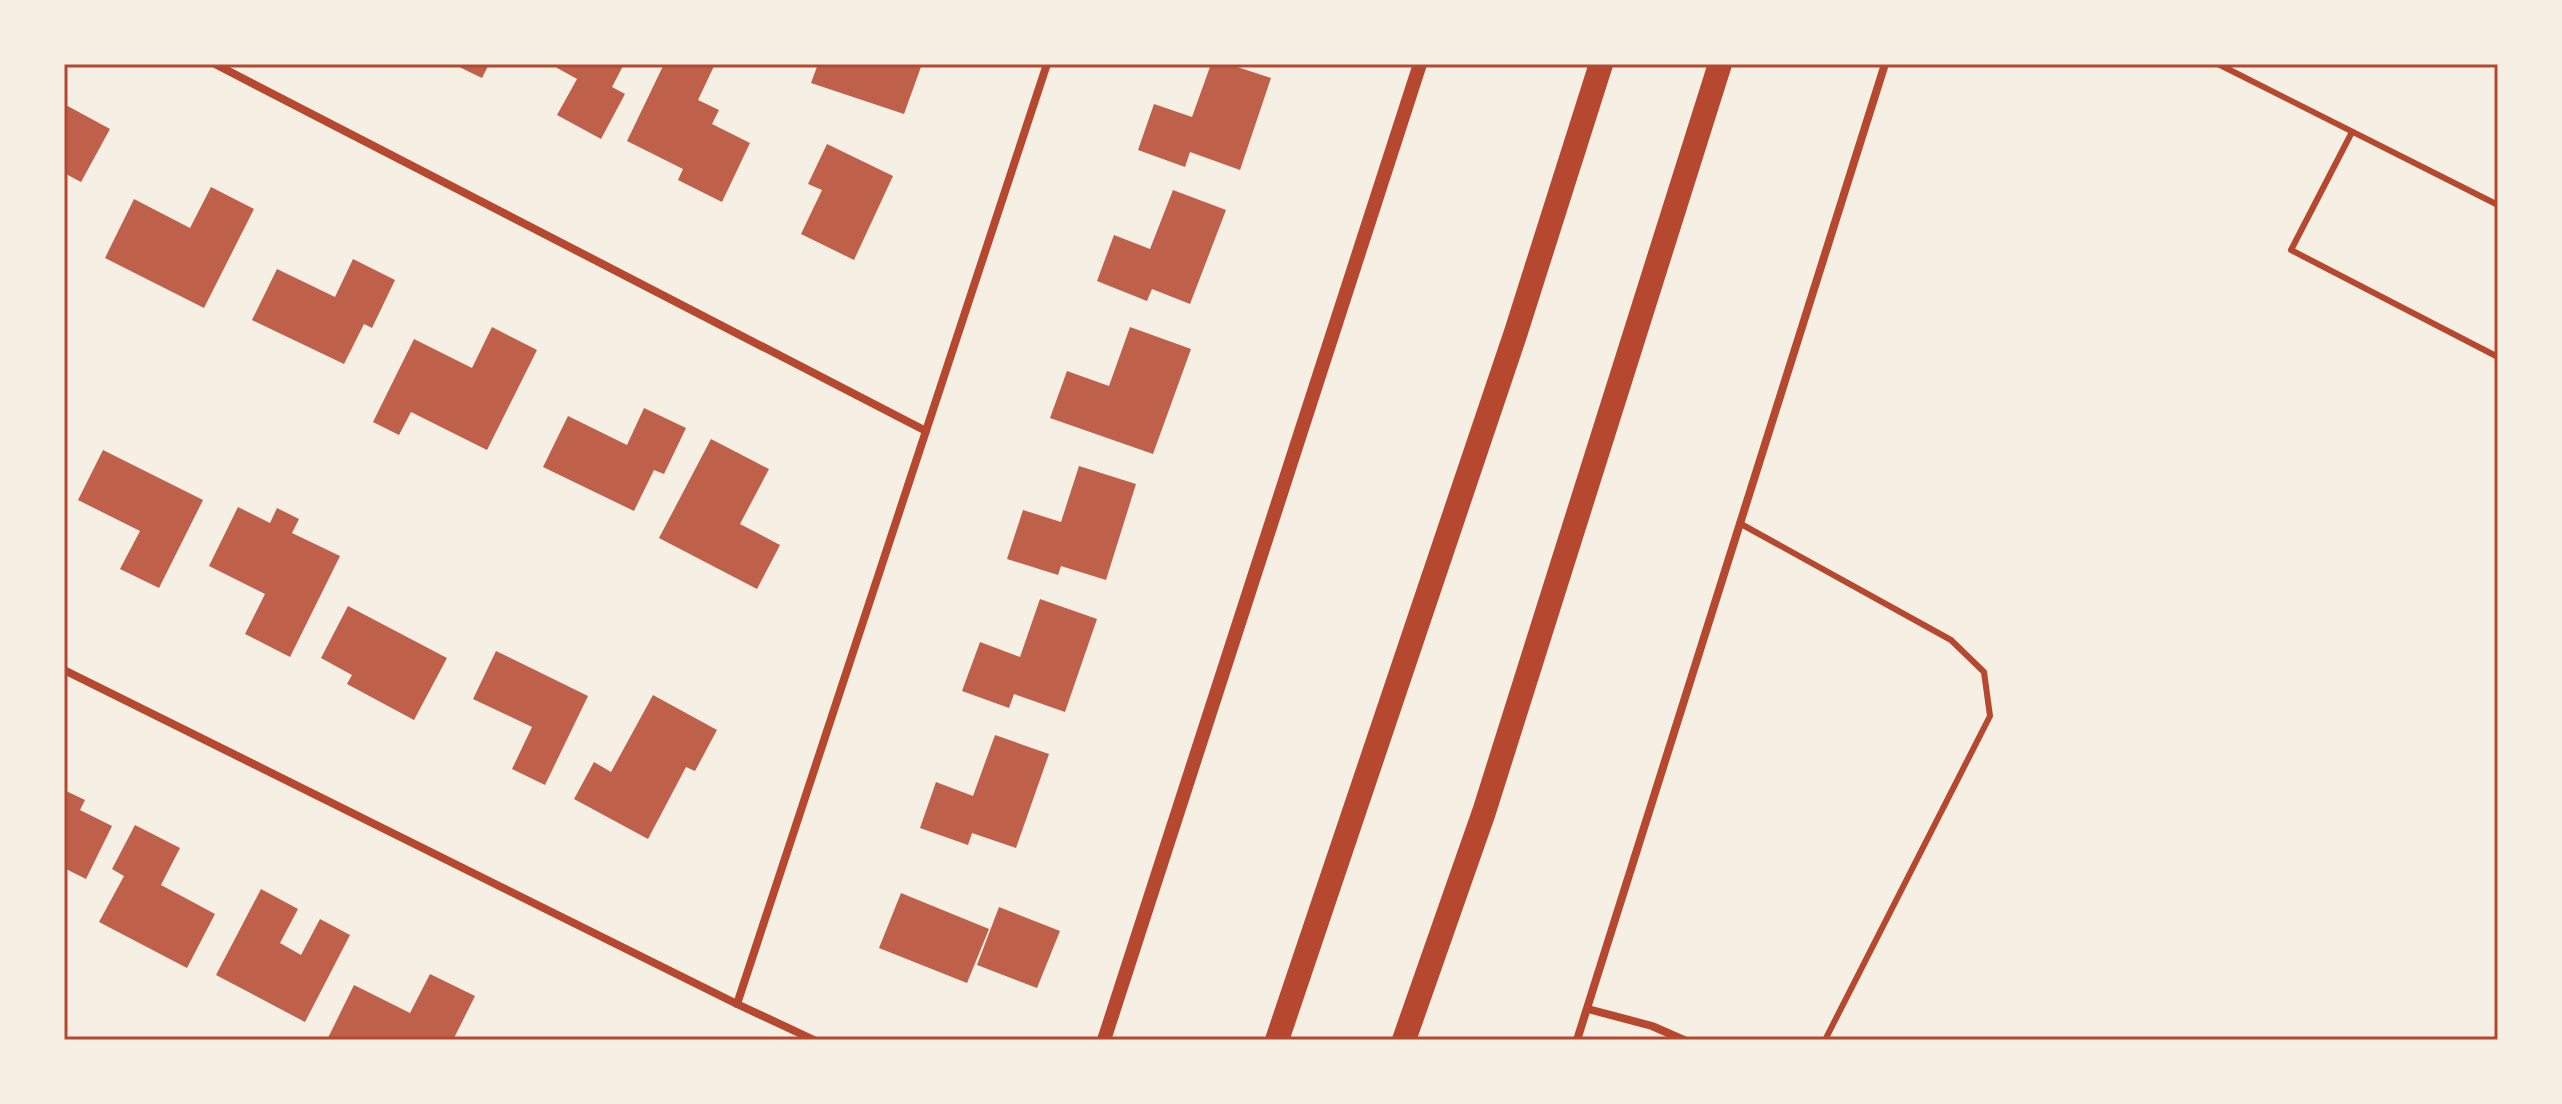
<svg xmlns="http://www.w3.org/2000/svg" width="2562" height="1104" font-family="Jost,sans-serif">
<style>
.building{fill:#bf614a}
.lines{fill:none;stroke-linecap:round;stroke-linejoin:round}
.service{stroke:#b5482f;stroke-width:6}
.minor{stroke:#b5482f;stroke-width:8}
.tertiary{stroke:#b5482f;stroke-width:14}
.motorway{stroke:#b5482f;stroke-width:24}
.neatline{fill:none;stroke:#b5482f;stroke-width:3}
</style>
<rect width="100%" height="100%" fill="#f6efe4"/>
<!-- building -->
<g class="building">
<polygon points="453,64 489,64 482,78"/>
<polygon points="550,64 624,64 612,87 625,94 601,139 557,115 577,79"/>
<polygon points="664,64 715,64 698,100 719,110 712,124 750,143 722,202 678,180 683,169 627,141"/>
<polygon points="818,64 922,64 904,114 811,83"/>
<polygon points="1211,64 1228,64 1271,78 1240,170 1190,152 1185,167 1138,150 1154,104 1192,117"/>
<polygon points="64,104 110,129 81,182 64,173"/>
<polygon points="827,144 893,176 854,260 801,234 822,190 808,184"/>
<polygon points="211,187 254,209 204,308 105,258 134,199 190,228"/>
<polygon points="1173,190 1226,210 1190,304 1152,289 1147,301 1097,281 1114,235 1150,249"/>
<polygon points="353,259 395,280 372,328 364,324 344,364 252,320 277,269 335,297"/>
<polygon points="492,327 537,350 487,450 411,412 399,435 373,422 414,339 472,368"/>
<polygon points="1130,327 1191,349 1153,454 1050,418 1067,371 1109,386"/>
<polygon points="644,408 686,428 664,474 654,470 634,511 543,467 568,416 627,445"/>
<polygon points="711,439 769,469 740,524 780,545 757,589 659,538"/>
<polygon points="103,450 203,500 159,588 120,569 140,531 78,500"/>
<polygon points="1079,466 1136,484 1106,580 1061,566 1058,575 1007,559 1023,510 1061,522"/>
<polygon points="238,507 270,523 277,508 299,519 292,533 340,556 290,657 245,634 265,594 209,566"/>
<polygon points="1040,599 1097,619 1065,712 1014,694 1009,708 962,691 980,642 1020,657"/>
<polygon points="348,606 447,658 414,720 347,684 352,675 321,658"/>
<polygon points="496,651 588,696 545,785 512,769 532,727 473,699"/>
<polygon points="653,695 717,730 695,771 686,767 648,839 574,799 594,762 611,772"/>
<polygon points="995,735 1049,754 1016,848 972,833 968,845 920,828 936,782 973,796"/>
<polygon points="64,790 85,800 80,810 112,826 86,879 64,868"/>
<polygon points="135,825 180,848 161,885 215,914 187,968 99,922 124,876 112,869"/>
<polygon points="261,889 298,909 280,943 301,955 320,919 350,935 305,1022 216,975"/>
<polygon points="901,893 989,929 967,983 879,948"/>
<polygon points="999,907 1060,931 1037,988 977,965"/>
<polygon points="430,974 475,996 453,1040 327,1040 354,985 410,1013"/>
</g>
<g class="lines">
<!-- service -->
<g class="service">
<polyline points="2218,64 2498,205"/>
<polyline points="2352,132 2291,250 2498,357"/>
<polyline points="1741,524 1951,640 1984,672 1990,716 1825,1040"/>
</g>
<!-- minor -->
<g class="minor">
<polyline points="215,64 926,431"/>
<polyline points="64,670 737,1004 814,1040"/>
<polyline points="737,1004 1047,64"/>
<polyline points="1588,1009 1652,1026 1684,1040"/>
<polyline points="1577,1040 1885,64"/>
</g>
<!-- tertiary -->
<polyline class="tertiary" points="1104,1040 1420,64"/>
<!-- motorway -->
<g class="motorway">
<polyline points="1277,1040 1516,332 1601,64"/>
<polyline points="1404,1040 1484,812 1720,64"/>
</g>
</g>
<!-- border -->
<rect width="2562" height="1104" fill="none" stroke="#f6efe4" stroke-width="132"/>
<rect x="66" y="66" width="2430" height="972" class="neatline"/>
</svg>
